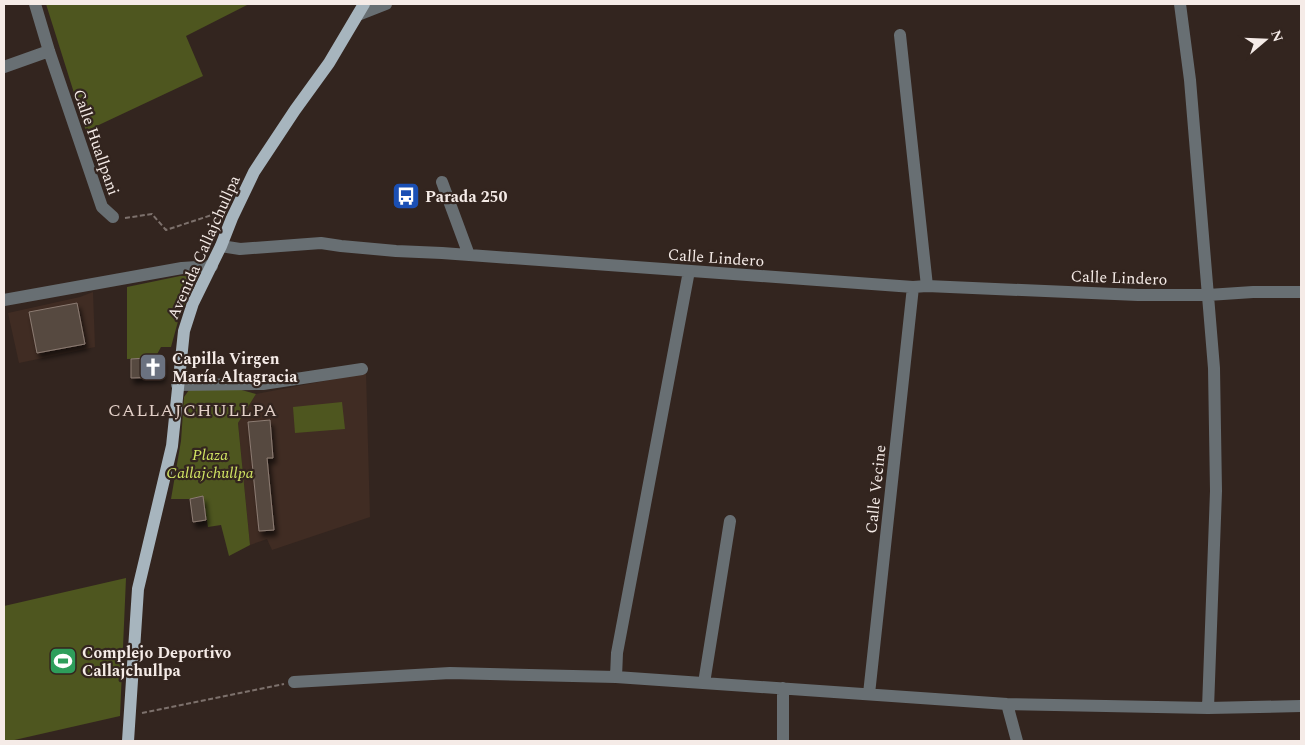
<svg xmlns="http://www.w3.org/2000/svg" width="1305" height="745" viewBox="0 0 1305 745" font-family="Spectral,serif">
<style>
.built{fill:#402c23}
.green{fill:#4e561f}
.building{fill:#56483f;stroke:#8c7c73;filter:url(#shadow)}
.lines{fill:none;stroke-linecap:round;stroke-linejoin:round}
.path{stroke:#7d716c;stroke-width:2;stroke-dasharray:5 2.5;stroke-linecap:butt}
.minor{stroke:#686f73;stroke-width:12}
.major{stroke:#a7b5be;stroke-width:12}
.labels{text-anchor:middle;stroke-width:4.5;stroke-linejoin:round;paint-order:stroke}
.street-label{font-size:16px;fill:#f5ebe7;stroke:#33251f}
.poi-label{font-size:16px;font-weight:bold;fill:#f5ebe7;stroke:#33251f;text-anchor:start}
.park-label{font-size:16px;font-style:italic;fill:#d0e362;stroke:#33251f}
.neighbourhood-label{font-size:18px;letter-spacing:1px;fill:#e2cfc7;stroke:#33251f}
</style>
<defs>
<filter id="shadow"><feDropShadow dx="3" dy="5.5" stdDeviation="2.5" flood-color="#0009"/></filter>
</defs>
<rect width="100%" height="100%" fill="#33251f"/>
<path class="built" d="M93,292L95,347L19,363L8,313L80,297Z
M366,373L370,517L272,550L267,539L250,545L238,423L256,394Z"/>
<path class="green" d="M46,4H249L186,36L203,76L86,131Z
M180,276H188L193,282L192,290L180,314L171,347H161L155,358L127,359V287Z
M238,389L256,394L238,423L250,545L229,556L221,525L208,527L203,497L190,499H171L181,441L184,397L189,390Z
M342,402L345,429L295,433L293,407Z
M126,578L120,716L10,741H4V606Z"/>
<path class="building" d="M77,303L85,344L37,353L29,312Z
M162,357V377L131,378V359Z
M270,420L273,458H267L274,530L259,531L248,422Z
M203,496L206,520L193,522L190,499Z"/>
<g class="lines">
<path class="path" d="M125,218L152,214L166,230L221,212
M142,713L284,684"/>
<path class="minor" d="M35,4L49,51L102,207L113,217
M1180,4L1190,80L1214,368L1216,491L1208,708
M358,15L386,4
M900,35L927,286
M4,67L49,51
M442,182L469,255
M221,246L240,249L321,243L341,246L396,251L442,253L913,287L927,286L1138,295H1208L1253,292H1301
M4,300L182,268L212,266
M177,385L263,384L362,369
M616,677L617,653L689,271
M294,682L450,673L616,677L1007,704L1208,708L1301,706
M704,683L730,521
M869,694L913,287
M1007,704L1017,741
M783,741V688"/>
<path class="major" d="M128,741L138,589L172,446L184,331L193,303L221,246L232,218L254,172L295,110L329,63L364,4"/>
</g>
<defs>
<g id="bus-square" transform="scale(1.4375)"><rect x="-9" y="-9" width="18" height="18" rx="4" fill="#1a4fb4" stroke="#33251f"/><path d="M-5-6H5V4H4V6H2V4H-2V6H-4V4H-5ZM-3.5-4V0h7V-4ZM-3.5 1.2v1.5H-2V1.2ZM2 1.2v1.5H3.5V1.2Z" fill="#fff"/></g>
<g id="church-square" transform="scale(1.4375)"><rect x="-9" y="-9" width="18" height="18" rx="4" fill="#6b7280" stroke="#33251f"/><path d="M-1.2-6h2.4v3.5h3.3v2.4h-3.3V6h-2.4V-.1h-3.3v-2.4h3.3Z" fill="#fff"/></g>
<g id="stadium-square" transform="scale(1.4375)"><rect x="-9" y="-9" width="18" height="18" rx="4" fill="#2e9e5b" stroke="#33251f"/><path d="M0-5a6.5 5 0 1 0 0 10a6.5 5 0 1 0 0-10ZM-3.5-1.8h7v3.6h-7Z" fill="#fff"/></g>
</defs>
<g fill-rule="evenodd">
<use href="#bus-square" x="406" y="196"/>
<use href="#church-square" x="153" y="367"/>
<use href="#stadium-square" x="63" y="661"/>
</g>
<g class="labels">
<g class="street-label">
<text transform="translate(97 142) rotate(71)" y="6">Calle Huallpani</text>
<text transform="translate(203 247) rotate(-66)" y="6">Avenida Callajchullpa</text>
<text transform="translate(716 257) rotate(4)" y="6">Calle Lindero</text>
<text transform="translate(1119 277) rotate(2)" y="6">Calle Lindero</text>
<text transform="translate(875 489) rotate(-84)" y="6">Calle Vecine</text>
</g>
<g class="poi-label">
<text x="425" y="202">Parada 250</text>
<text x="172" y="364">Capilla Virgen<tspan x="172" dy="18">María Altagracia</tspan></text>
<text x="82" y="658">Complejo Deportivo<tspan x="82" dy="18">Callajchullpa</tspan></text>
</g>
<g class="park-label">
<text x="210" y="460">Plaza<tspan x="210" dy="18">Callajchullpa</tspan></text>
</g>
<g class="neighbourhood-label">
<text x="193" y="416">CALLAJCHULLPA</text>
</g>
</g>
<rect width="1305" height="745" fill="none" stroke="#f5ebe7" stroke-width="10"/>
<g transform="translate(1265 40) rotate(71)" stroke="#33251f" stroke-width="4" paint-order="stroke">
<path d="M0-4L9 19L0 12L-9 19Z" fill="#f5ebe7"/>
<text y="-8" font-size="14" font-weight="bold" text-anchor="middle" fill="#f5ebe7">N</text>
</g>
</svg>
